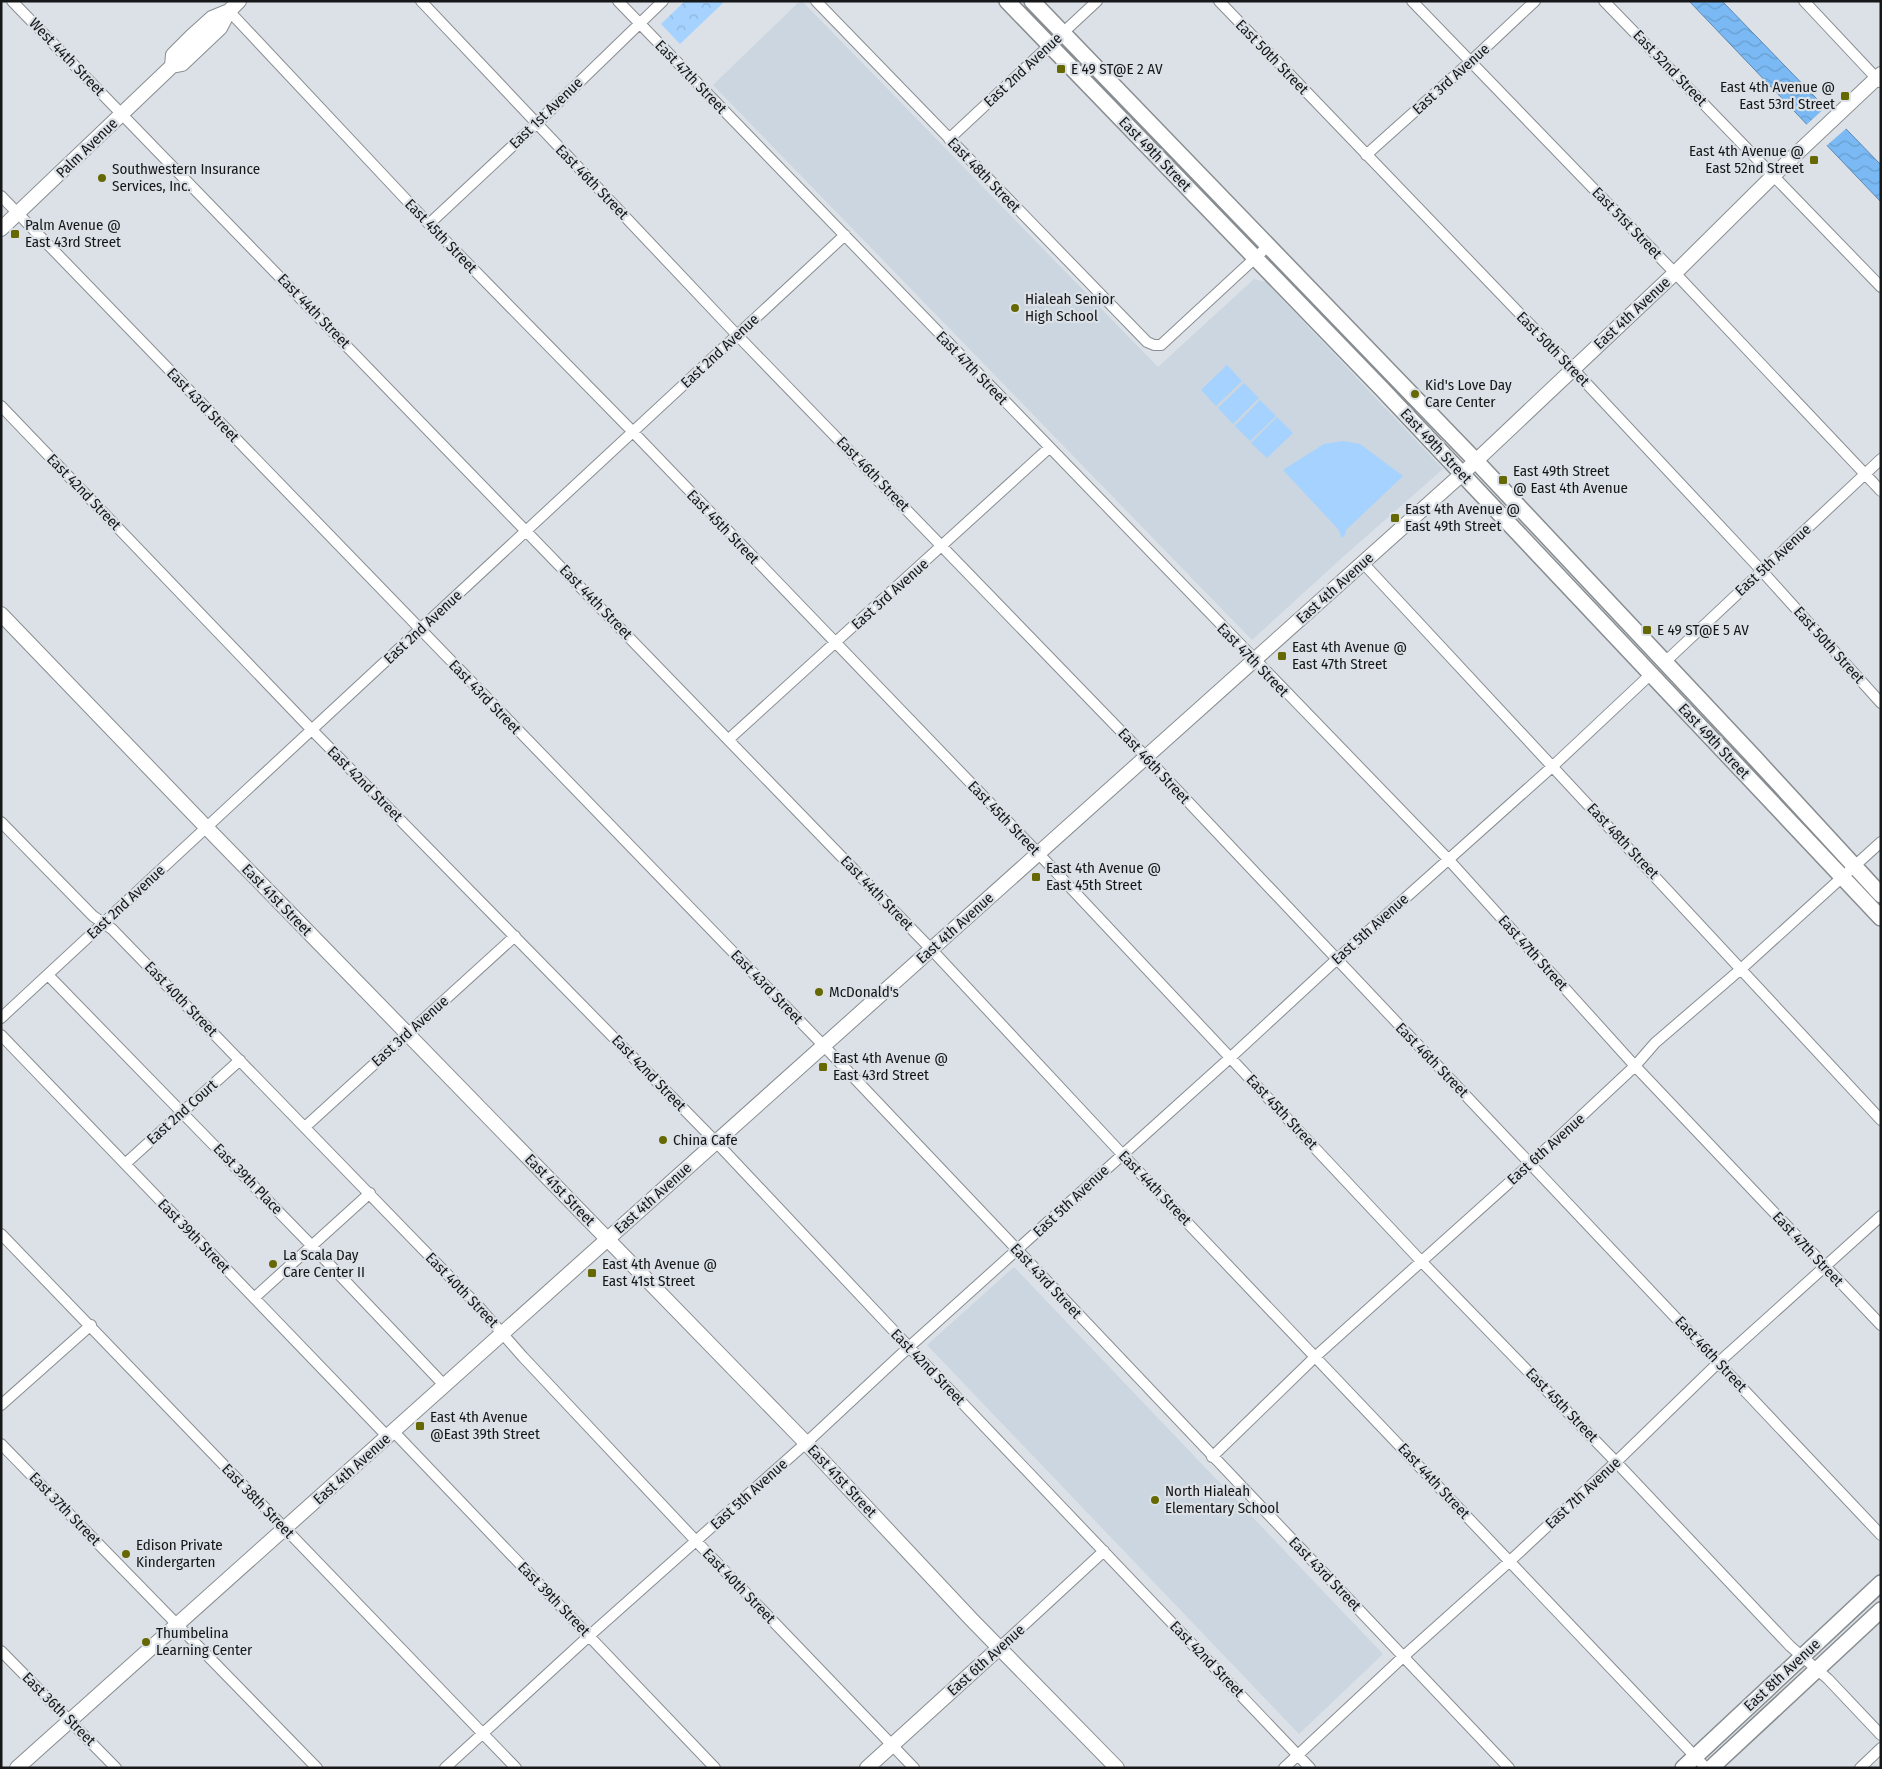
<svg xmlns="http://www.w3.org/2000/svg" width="1882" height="1769" viewBox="0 0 1882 1769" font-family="'Fira Sans Condensed',sans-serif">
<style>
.built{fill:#cbd6e0}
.grass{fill:#a5d2fe}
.park{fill:url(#park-crowns)}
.water{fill:url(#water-waves);stroke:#5c88b2}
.pier{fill:#dbe1e6}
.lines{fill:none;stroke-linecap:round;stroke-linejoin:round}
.street-casing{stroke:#888d91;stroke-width:12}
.secondary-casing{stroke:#888d91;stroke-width:16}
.primary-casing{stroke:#888d91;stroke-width:18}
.street{stroke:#fff;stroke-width:10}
.secondary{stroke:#fff;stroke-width:14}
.primary{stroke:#fff;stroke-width:15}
.poi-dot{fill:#666803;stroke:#dbe1e6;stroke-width:2}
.labels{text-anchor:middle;stroke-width:4.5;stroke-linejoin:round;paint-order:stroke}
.street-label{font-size:15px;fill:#151719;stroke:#dbe1e6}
.poi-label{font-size:15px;fill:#151719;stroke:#dbe1e6;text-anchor:start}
</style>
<defs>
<pattern id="park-crowns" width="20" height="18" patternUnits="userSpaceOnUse" patternTransform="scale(1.25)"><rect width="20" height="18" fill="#a5d2fe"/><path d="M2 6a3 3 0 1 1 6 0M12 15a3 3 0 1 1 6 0" fill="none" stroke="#8db4d9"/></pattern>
<pattern id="water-waves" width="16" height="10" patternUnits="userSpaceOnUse" patternTransform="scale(1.25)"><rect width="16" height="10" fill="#7ab9f3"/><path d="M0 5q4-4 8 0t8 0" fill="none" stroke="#699ed0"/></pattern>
</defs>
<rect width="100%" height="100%" fill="#dbe1e6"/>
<path class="built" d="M800,1H802L1158,367L1254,279L1266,282L1443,469L1344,556L1252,640L713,85Z
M1014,1267L1383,1654L1299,1734L927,1345Z"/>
<path class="grass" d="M1227,365L1242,381L1216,406L1201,390Z
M1244,383L1259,398L1233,424L1218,408Z
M1260,400L1276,416L1250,441L1235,426Z
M1277,417L1293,433L1267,458L1251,443Z
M1343,441L1360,444L1403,476L1346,530L1345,535L1342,538L1338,529L1283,470L1324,444Z"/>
<path class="park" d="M685,1L724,2L680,44L661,24Z"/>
<path class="water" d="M1689,1H1722L1881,165V202Z"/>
<path class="pier" d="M1827,106L1848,127L1825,147L1805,126Z"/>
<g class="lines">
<g class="street-casing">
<path id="street" d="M12,1L931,949L1122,1154L1706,1768
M421,1L737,335L1145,756L1881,1535
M618,1L1448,859L1635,1066L1881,1325
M816,1L1147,342L1154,345H1161L1268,246
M1219,1L1573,369L1762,571L1881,703
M1412,1L1675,273L1881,491
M1604,1L1881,287
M1804,1L1880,82
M229,11L429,224L634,433L1038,853L1421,1261L1616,1462L1790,1646L1828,1679L1881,1735
M949,139L1097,1
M1366,155L1470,62L1535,1
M1,196L823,1045L1509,1768
M429,224L536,124L663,1
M1,406L311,729L716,1142L909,1347L1310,1768
M1363,563L1881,1120
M1665,662L1881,459
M729,739L1049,448
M1,822L93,916L112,929L479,1307L523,1357L696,1541L914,1768
M48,975L312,1246L444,1385
M1,1018L845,235
M1,1035L387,1436
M305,1127L515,936
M125,1164L240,1060
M1,1234L516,1768
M254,1298L370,1193
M1,1405L91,1325
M393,1431L715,1768
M1,1444L317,1768
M1212,1457L1316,1356L1530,1164L1635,1066L1655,1043L1741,969L1881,842
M999,1648L1104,1551
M1,1651L116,1768
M445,1768L589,1636L806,1443L909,1347L1231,1057L1336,960L1553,766L1651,674
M1284,1768L1404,1656L1510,1561L1616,1462L1719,1362L1881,1216
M1860,1768L1881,1748"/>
</g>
<g class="secondary-casing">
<path id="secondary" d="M172,66L173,55L192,36L212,18L229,11
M1,229L172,66L182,64L220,28L229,11L239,1
M1,614L206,827L806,1443L972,1620L1117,1768
M17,1768L1462,474L1675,273L1774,175L1881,74
M867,1768L999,1648"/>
</g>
<g class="primary-casing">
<path id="primary" d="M1007,1L1382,389L1881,918
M1032,1L1476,461L1754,757L1881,895
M1683,1768L1881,1583
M1711,1768L1881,1610"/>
</g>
<use href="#street" class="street"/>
<use href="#secondary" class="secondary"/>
<use href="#primary" class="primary"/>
</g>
<g class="poi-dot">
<rect x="1056" y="64" width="10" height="10" rx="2.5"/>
<rect x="1840" y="91" width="10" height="10" rx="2.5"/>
<rect x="1809" y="155" width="10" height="10" rx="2.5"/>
<circle cx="102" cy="178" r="5"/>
<rect x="10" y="229" width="10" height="10" rx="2.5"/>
<circle cx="1015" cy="308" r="5"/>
<circle cx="1415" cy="394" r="5"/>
<rect x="1498" y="475" width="10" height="10" rx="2.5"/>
<rect x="1390" y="513" width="10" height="10" rx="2.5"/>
<rect x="1642" y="625" width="10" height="10" rx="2.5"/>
<rect x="1277" y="651" width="10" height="10" rx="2.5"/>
<rect x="1031" y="872" width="10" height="10" rx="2.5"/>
<circle cx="819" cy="992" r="5"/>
<rect x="818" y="1062" width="10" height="10" rx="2.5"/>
<circle cx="663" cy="1140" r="5"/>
<circle cx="273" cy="1264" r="5"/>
<rect x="587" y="1268" width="10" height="10" rx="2.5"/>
<rect x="415" y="1421" width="10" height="10" rx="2.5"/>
<circle cx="1155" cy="1500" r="5"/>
<circle cx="126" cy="1554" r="5"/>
<circle cx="146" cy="1642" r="5"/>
</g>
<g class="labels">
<g class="street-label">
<text transform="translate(67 57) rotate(46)" y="5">West 44th Street</text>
<text transform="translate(1272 57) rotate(46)" y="5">East 50th Street</text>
<text transform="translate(1670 68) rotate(46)" y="5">East 52nd Street</text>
<text transform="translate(1023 70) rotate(-43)" y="5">East 2nd Avenue</text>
<text transform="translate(691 77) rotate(46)" y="5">East 47th Street</text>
<text transform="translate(1451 79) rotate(-42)" y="5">East 3rd Avenue</text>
<text transform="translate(546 113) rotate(-44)" y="5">East 1st Avenue</text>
<text transform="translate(87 148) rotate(-44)" y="5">Palm Avenue</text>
<text transform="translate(1155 154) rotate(46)" y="5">East 49th Street</text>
<text transform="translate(984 175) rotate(46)" y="5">East 48th Street</text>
<text transform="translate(592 182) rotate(46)" y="5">East 46th Street</text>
<text transform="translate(1627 223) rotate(46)" y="5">East 51st Street</text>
<text transform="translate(441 236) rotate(46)" y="5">East 45th Street</text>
<text transform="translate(314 311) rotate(46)" y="5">East 44th Street</text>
<text transform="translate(1632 313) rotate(-43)" y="5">East 4th Avenue</text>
<text transform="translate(1553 349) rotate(46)" y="5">East 50th Street</text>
<text transform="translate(720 351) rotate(-43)" y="5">East 2nd Avenue</text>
<text transform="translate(972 368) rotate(46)" y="5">East 47th Street</text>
<text transform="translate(203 405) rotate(46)" y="5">East 43rd Street</text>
<text transform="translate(1436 446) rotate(47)" y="5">East 49th Street</text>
<text transform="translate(873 474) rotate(46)" y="5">East 46th Street</text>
<text transform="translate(84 492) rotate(46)" y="5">East 42nd Street</text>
<text transform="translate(723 527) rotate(46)" y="5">East 45th Street</text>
<text transform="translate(1773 560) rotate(-43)" y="5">East 5th Avenue</text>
<text transform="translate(1335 588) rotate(-42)" y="5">East 4th Avenue</text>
<text transform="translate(890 594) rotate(-42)" y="5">East 3rd Avenue</text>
<text transform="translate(596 602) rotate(46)" y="5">East 44th Street</text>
<text transform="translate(423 627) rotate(-43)" y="5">East 2nd Avenue</text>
<text transform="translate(1829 645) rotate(48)" y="5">East 50th Street</text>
<text transform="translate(1253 660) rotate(46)" y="5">East 47th Street</text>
<text transform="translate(485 697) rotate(46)" y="5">East 43rd Street</text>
<text transform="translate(1714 741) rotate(47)" y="5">East 49th Street</text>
<text transform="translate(1154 766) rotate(47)" y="5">East 46th Street</text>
<text transform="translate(365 784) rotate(45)" y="5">East 42nd Street</text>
<text transform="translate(1004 818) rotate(46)" y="5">East 45th Street</text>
<text transform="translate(1623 841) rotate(47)" y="5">East 48th Street</text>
<text transform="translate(877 893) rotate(46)" y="5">East 44th Street</text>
<text transform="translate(277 900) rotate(46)" y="5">East 41st Street</text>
<text transform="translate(126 902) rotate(-43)" y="5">East 2nd Avenue</text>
<text transform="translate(955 928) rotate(-42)" y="5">East 4th Avenue</text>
<text transform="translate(1370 929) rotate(-42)" y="5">East 5th Avenue</text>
<text transform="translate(1533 953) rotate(48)" y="5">East 47th Street</text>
<text transform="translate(767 987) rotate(46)" y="5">East 43rd Street</text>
<text transform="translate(181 999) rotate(46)" y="5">East 40th Street</text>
<text transform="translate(410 1031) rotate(-42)" y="5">East 3rd Avenue</text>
<text transform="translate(1432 1060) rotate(46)" y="5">East 46th Street</text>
<text transform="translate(649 1073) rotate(46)" y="5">East 42nd Street</text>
<text transform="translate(182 1112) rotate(-42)" y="5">East 2nd Court</text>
<text transform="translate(1282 1112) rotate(47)" y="5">East 45th Street</text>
<text transform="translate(1546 1149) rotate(-42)" y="5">East 6th Avenue</text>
<text transform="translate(248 1179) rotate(46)" y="5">East 39th Place</text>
<text transform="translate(1155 1188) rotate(46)" y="5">East 44th Street</text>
<text transform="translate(560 1190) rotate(46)" y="5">East 41st Street</text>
<text transform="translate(653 1198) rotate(-42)" y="5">East 4th Avenue</text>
<text transform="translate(1071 1201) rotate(-43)" y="5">East 5th Avenue</text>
<text transform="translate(194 1236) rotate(46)" y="5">East 39th Street</text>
<text transform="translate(1808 1249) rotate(47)" y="5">East 47th Street</text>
<text transform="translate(1046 1281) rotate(47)" y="5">East 43rd Street</text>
<text transform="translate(462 1290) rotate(46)" y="5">East 40th Street</text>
<text transform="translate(1711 1354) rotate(47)" y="5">East 46th Street</text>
<text transform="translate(928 1367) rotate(46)" y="5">East 42nd Street</text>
<text transform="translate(1562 1405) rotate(46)" y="5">East 45th Street</text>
<text transform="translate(352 1469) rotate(-42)" y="5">East 4th Avenue</text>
<text transform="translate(842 1481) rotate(47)" y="5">East 41st Street</text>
<text transform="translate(1434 1481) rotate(47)" y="5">East 44th Street</text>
<text transform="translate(1583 1493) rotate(-43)" y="5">East 7th Avenue</text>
<text transform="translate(749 1494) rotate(-42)" y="5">East 5th Avenue</text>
<text transform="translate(258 1501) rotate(46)" y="5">East 38th Street</text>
<text transform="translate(65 1509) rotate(46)" y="5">East 37th Street</text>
<text transform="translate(1325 1574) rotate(46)" y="5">East 43rd Street</text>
<text transform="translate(739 1586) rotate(46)" y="5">East 40th Street</text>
<text transform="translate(554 1599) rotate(46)" y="5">East 39th Street</text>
<text transform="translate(1207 1659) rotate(46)" y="5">East 42nd Street</text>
<text transform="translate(986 1660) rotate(-42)" y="5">East 6th Avenue</text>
<text transform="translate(1782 1675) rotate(-43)" y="5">East 8th Avenue</text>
<text transform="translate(59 1709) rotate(45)" y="5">East 36th Street</text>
</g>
<g class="poi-label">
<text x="1071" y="74">E 49 ST@E 2 AV</text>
<text x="1835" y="92" text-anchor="end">East 4th Avenue @<tspan x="1835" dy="17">East 53rd Street</tspan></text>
<text x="1804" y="156" text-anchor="end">East 4th Avenue @<tspan x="1804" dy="17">East 52nd Street</tspan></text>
<text x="112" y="174">Southwestern Insurance<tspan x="112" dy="17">Services, Inc.</tspan></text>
<text x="25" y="230">Palm Avenue @<tspan x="25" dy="17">East 43rd Street</tspan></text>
<text x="1025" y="304">Hialeah Senior<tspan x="1025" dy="17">High School</tspan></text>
<text x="1425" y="390">Kid's Love Day<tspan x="1425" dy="17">Care Center</tspan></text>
<text x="1513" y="476">East 49th Street<tspan x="1513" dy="17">@ East 4th Avenue</tspan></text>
<text x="1405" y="514">East 4th Avenue @<tspan x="1405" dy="17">East 49th Street</tspan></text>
<text x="1657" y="635">E 49 ST@E 5 AV</text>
<text x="1292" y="652">East 4th Avenue @<tspan x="1292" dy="17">East 47th Street</tspan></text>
<text x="1046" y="873">East 4th Avenue @<tspan x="1046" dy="17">East 45th Street</tspan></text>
<text x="829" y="997">McDonald's</text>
<text x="833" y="1063">East 4th Avenue @<tspan x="833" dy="17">East 43rd Street</tspan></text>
<text x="673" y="1145">China Cafe</text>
<text x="283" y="1260">La Scala Day<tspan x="283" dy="17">Care Center II</tspan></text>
<text x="602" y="1269">East 4th Avenue @<tspan x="602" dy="17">East 41st Street</tspan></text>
<text x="430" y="1422">East 4th Avenue<tspan x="430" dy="17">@East 39th Street</tspan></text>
<text x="1165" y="1496">North Hialeah<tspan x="1165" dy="17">Elementary School</tspan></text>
<text x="136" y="1550">Edison Private<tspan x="136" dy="17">Kindergarten</tspan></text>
<text x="156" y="1638">Thumbelina<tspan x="156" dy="17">Learning Center</tspan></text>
</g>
</g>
<rect width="1882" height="1769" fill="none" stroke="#151719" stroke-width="5"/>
</svg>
